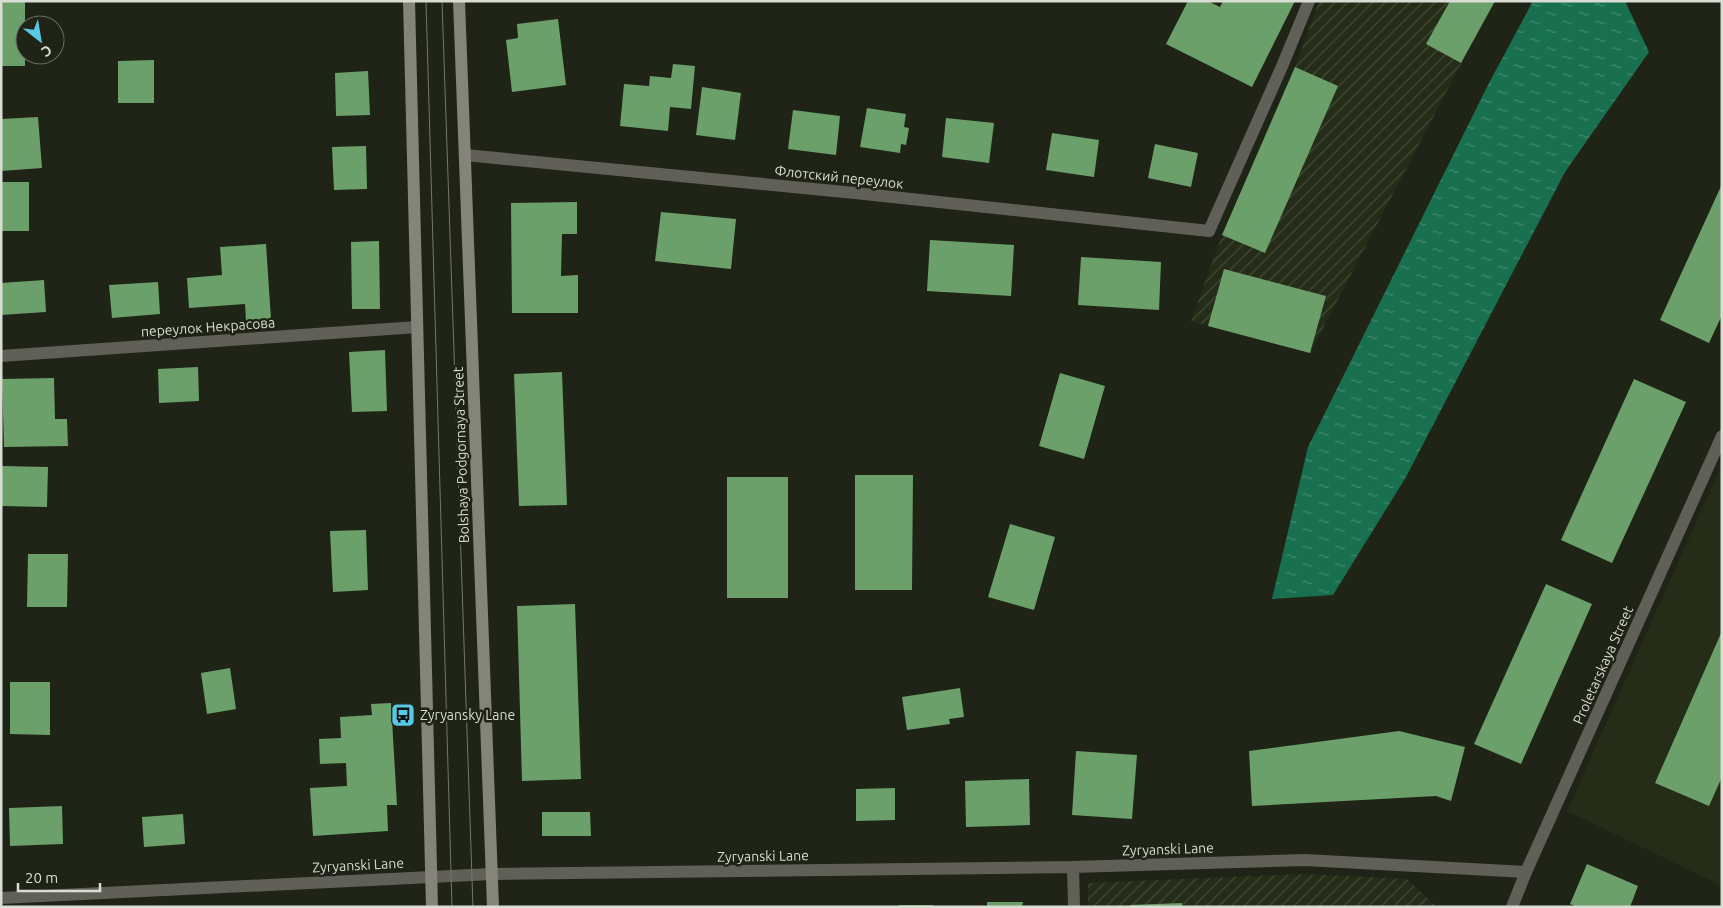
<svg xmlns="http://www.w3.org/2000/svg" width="1723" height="908" viewBox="0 0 1723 908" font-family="Ubuntu,sans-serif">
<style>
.built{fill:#252c18}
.industrial{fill:url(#industrial-furrows)}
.water{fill:url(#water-ripples)}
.building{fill:#6ba06a}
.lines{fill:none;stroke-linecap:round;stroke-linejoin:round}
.service{stroke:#606059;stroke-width:12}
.minor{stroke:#606059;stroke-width:12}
.tertiary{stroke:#606059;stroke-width:12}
.secondary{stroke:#848478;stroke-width:12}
.tram{stroke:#73786c;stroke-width:1}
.labels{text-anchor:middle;stroke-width:5;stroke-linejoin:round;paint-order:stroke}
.street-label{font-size:14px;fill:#d9ddd4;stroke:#1f2416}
.poi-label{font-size:14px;fill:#d9ddd4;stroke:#1f2416;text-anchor:start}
</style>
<defs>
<pattern id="industrial-furrows" width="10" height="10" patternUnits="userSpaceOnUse" patternTransform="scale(1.25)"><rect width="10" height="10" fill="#252c18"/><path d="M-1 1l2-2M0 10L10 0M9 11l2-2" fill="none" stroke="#444a39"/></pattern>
<pattern id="water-ripples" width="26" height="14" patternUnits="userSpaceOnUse" patternTransform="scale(1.25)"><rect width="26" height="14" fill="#18704e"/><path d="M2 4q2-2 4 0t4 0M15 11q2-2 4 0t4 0" fill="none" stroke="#448b6f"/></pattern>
</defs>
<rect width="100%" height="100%" fill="#1f2416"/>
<path class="built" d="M1722,464V886L1567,811Z"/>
<path class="industrial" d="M1319,1H1495L1461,64L1310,353L1191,321L1222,235L1295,67Z
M1302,874L1407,879L1437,907H1088V883Z"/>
<path class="water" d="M1533,1H1625L1649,52L1565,172L1406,477L1333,595L1272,599L1308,447L1489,83Z"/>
<path class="building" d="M1,1H25V66H1Z
M1188,1H1208L1220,7L1223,1H1295L1252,87L1166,44Z
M1450,1H1495L1461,63L1426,44Z
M558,19L566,85L512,92L506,40L518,38L517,24Z
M154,60V103H118V61Z
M673,64L695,66L691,109L670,107L668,131L620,126L624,84L649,86L650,76L671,78Z
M1295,67L1338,86L1265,253L1222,235Z
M368,71L370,115L336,116L335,73Z
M702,87L741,93L735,140L696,135Z
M867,108L906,114L904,127L909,128L906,145L901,144L900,153L860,147Z
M793,110L840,116L836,155L788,149Z
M38,117L42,168L1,171V119Z
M946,118L994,123L989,163L942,157Z
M1052,133L1099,140L1094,177L1046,170Z
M1155,144L1198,153L1191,187L1148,178Z
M366,146L367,189L334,190L332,147Z
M1,182H29V231H1Z
M1722,184V315L1709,343L1660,320Z
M577,202V234H562L561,276L578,275V313H512L511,203Z
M661,212L736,219L731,269L655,261Z
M930,240L1014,245L1011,296L927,291Z
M379,241L380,309H352L351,242Z
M266,244L271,319L246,321L245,304L189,308L187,278L222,275L220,247Z
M1081,257L1161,262L1159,310L1078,305Z
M1224,269L1326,296L1310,353L1208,326Z
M44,280L46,312L1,315V283Z
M158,282L160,314L112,318L109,285Z
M385,350L387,411L352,412L349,352Z
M198,367L199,401L159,403L158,369Z
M562,372L567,505L519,506L514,374Z
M1060,373L1105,386L1084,459L1039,446Z
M54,378L55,419H67L68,446L4,447L2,379Z
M1634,379L1686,402L1612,563L1561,540Z
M1,466L48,467L47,507L1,506Z
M855,475H913L912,590H855Z
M727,477H788V598H727Z
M1010,524L1055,537L1034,610L988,597Z
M366,530L368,590L333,592L330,531Z
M28,554H68L67,607H27Z
M1546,584L1592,604L1521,764L1474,744Z
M575,604L581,779L522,781L517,606Z
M1722,631V777L1709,806L1655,783Z
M230,668L236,709L207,714L201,673Z
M10,682H50V735L10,734Z
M960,688L964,717L949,719L950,724L907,730L902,697Z
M391,703L397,805H387L388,831L313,836L310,788L347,786L346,763L320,764L319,739L341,738L340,717L372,715L371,704Z
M1399,731L1465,747L1451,801L1436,796L1252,806L1249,751Z
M1076,751L1137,755L1132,819L1072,815Z
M1029,779L1030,825L966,827L965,781Z
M895,788V820L856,821V789Z
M62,806L63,844L10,846L9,808Z
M542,812H590L591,836H542Z
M183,814L185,844L144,847L142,817Z
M1587,864L1638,886L1630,907H1578L1570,904Z
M987,902H1023L1022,907H987Z
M1182,903V907H1130V905Z
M899,905H933V907H899Z"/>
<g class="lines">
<path class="service" d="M1209,231L1283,64L1309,1"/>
<path class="minor" d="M465,155L855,193L1209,231
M1,356L417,327
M1073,867L1074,907
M1,898L492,874L1073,867L1305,860L1526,872"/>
<path class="tertiary" d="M1512,907L1526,872L1722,436"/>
<path class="secondary" d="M409,1L432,907
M459,1L493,907"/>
<path class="tram" d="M426,1L452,907
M442,1L473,907"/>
</g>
<defs>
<g id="bus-square" transform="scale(1.25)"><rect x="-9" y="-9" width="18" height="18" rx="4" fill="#59c8e5" stroke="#1f2416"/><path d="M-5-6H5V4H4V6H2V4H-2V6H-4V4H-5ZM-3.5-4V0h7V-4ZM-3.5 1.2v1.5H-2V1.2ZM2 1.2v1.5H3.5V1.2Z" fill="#111"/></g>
</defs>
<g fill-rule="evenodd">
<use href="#bus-square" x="403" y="715"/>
</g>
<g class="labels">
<g class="street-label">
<text transform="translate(839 177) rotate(6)" y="5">Флотский переулок</text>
<text transform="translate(208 327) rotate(-4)" y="5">переулок Некрасова</text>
<text transform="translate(461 455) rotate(-92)" y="5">Bolshaya Podgornaya Street</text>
<text transform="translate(1603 665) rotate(-66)" y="5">Proletarskaya Street</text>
<text transform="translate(1168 849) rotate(-2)" y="5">Zyryanski Lane</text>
<text transform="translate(763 856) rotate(-1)" y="5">Zyryanski Lane</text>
<text transform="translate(358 865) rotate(-3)" y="5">Zyryanski Lane</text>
</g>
<g class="poi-label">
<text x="420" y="720">Zyryansky Lane</text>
</g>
</g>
<rect width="1723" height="908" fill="none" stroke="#d9ddd4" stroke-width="5"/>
<g transform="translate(40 40) rotate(149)"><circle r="24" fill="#1f2416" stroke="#696e62"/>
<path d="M0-4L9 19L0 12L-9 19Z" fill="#59c8e5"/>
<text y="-8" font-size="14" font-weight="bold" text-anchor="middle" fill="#d9ddd4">С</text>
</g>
<path d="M18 883v8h82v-8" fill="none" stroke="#d9ddd4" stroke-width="2.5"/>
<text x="25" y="883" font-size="15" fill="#d9ddd4" stroke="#1f2416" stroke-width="4" paint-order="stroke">20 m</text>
</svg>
